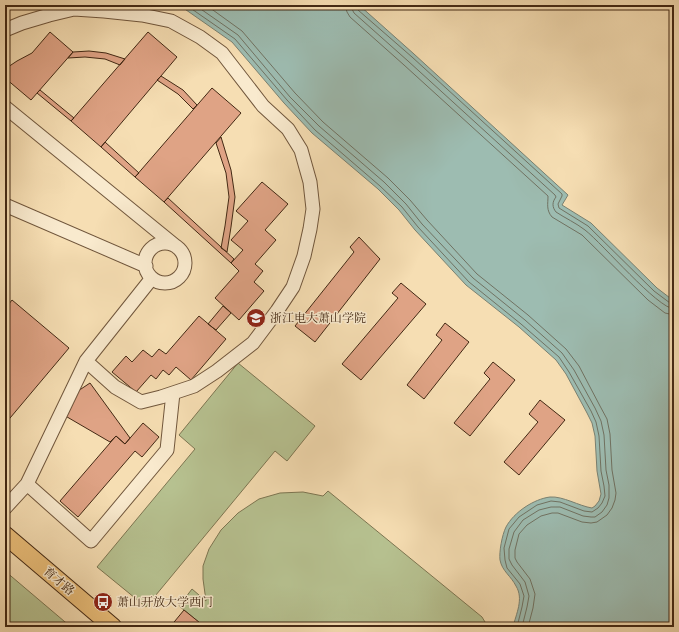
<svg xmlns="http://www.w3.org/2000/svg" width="679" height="632" viewBox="0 0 679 632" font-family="'IM FELL English','Noto Serif SC',serif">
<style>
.green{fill:#b7c291;stroke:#7d7652}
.water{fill:#9dbcb1;stroke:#798172}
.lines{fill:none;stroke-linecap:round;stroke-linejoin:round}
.shore{stroke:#707262;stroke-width:1}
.building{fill:#dfa385;stroke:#432914}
.minor-casing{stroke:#70563c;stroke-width:15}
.major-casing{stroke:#432914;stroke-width:19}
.minor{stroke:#f9eace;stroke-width:13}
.major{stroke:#ebbf7a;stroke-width:17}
.labels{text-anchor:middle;stroke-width:3;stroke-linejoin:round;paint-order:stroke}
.poi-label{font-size:12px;fill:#432914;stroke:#f9eace;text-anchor:start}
.street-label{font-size:12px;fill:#432914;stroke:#f9eace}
</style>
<rect width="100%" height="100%" fill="#f6deb3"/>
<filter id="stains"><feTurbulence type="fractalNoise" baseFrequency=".005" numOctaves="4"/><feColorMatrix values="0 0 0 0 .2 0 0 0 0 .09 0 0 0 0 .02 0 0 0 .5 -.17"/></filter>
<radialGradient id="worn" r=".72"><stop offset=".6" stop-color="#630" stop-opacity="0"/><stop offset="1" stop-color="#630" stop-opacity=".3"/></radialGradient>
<path class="green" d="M238,363L315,426L287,461L275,451L146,607L97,567L195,449L179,435Z
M328,491L482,617L488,627H205L179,606L192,589L206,601L203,579V566L209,549L221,530L238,513L259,499L280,493L303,492L323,496Z
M5,571L71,627H6L5,626Z"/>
<path class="water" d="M179,5H359L414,54L568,195L562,205L591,223L657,288L674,301V627H513C516,614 524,599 516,586C511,576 502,571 500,560C499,552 502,535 506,527C514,512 534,499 550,497C563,496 579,506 592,508L595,506L599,501L601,494L597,471L595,436L592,423L587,413L566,374L556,360L519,327L466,285L415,230L399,210L378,189L312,133L284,103L232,42Z"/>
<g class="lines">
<path class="shore" d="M186,5L235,39L287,100L315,130L380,186L402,207L418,227L469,282L521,324L559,357L569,372L591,411L596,422L599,436L601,471L604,486L605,496L602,503L598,508L592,512L584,511L560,502L551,501L537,505L519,517L509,529L504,548L505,560L507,568L520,584L524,596L522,607L517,627
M195,5L238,35L290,97L319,126L384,182L406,204L422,224L473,278L525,320L562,353L574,370L595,408L601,421L604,435L606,470L609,485V498L607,505L602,512L595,517H591L583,516L560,507H551L539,510L523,520L514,532L509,549V559L512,565L525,582L529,596L527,607L522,627
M206,5L242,31L295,93L323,122L388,178L410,200L427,220L477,274L528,315L566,349L579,366L600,406L607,419L610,434L612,470L616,493L615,500L612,508L607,515L597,522L591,523L582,522L558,513H552L541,516L527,525L519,534L515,550V558L517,562L530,579L535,594L533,608L528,627
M345,5L347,12L350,17L404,65L548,196C548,204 546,210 552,217L582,235L648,300L665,313L674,315
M351,5L352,9L354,13L408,61L555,195L556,197C552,202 552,207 556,212C565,218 576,223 585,230C603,244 657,308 674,309
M356,5L358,10L412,57L562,194V196L558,204L559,208L588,226L654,291L670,303L674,304"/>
</g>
<path class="building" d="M50,32L73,52L31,100L5,78V69L17,61L32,53Z
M148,32L177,57L101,147L71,121Z
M89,51L106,53L125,59L120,65L105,59L85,57L68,58L73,52Z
M161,76L183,90L197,105L193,109L178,94L157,80Z
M212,88L241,113L164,202L135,177Z
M40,90L74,118L71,121L37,93Z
M221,137L231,170L235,197L231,227L227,252L221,248L225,226L229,197L226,173L216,143Z
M105,142L139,173L135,177L101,147Z
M262,182L288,204L265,230L276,240L255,264L263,271L254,282L264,291L239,320L215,298L239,271L231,263L243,250L231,240L248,221L236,211Z
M168,198L234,259L231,263L164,202Z
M359,237L380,259L315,342L295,326L354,252L350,247Z
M401,283L426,304L361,380L342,364L398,298L392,293Z
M12,300L69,348L5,424V309Z
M223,306L231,313L216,330L208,324Z
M199,316L226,339L191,380L176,367L169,375L163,370L156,379L151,375L136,392L112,372L126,356L132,362L143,350L152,357L159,349L166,354Z
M445,323L469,342L424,399L407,385L442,340L436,335Z
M493,362L515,380L470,436L454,423L490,379L484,373Z
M90,383L130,438L125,444L116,436L110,442L62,414L78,391Z
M540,400L565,420L519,475L504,462L538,422L529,414Z
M143,423L159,437L142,457L135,451L78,517L60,501L116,436L125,444Z
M184,610L205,627H170Z"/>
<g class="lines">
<g class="minor-casing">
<path id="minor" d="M5,30L22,23L49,15L74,9L104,11L142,15L171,21L200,37L222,53L263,106L288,129L301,150L310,182L313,209L310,229L304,256L293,287L277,311L253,343L217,371L194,386L161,397L141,402L115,387L86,361
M5,107L178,248
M5,205L146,266
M145 263a20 20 0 1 1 40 0a20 20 0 1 1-40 0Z
M27,484L91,541L167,450L173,393
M5,508L27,484L86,361L152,278"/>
</g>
<g class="major-casing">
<path id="major" d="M5,535L113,627"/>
</g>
<use href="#minor" class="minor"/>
<use href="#major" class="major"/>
</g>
<defs>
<g id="university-disc" transform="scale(1)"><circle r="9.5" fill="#8f2418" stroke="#f9eace"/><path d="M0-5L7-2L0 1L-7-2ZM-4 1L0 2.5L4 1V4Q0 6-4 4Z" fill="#fff"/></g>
<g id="bus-disc" transform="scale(1)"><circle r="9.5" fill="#8f2418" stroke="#f9eace"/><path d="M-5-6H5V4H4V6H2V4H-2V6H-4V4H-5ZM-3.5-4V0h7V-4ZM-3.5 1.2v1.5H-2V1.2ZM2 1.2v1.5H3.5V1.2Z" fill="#fff"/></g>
</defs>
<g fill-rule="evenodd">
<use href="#university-disc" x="256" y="318"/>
<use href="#bus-disc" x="103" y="602"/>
</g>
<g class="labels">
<g class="poi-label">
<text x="270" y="322">浙江电大萧山学院</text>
<text x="117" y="606">萧山开放大学西门</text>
</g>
<g class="street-label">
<text transform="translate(59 581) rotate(40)" y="4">育才路</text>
</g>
</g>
<rect width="679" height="632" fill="none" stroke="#f6deb3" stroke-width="20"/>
<rect x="6" y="6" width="667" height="620" fill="none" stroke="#432914" stroke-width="2"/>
<rect x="10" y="10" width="659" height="612" fill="none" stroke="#432914"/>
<rect width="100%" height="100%" filter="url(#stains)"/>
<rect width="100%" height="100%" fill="url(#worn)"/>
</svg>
